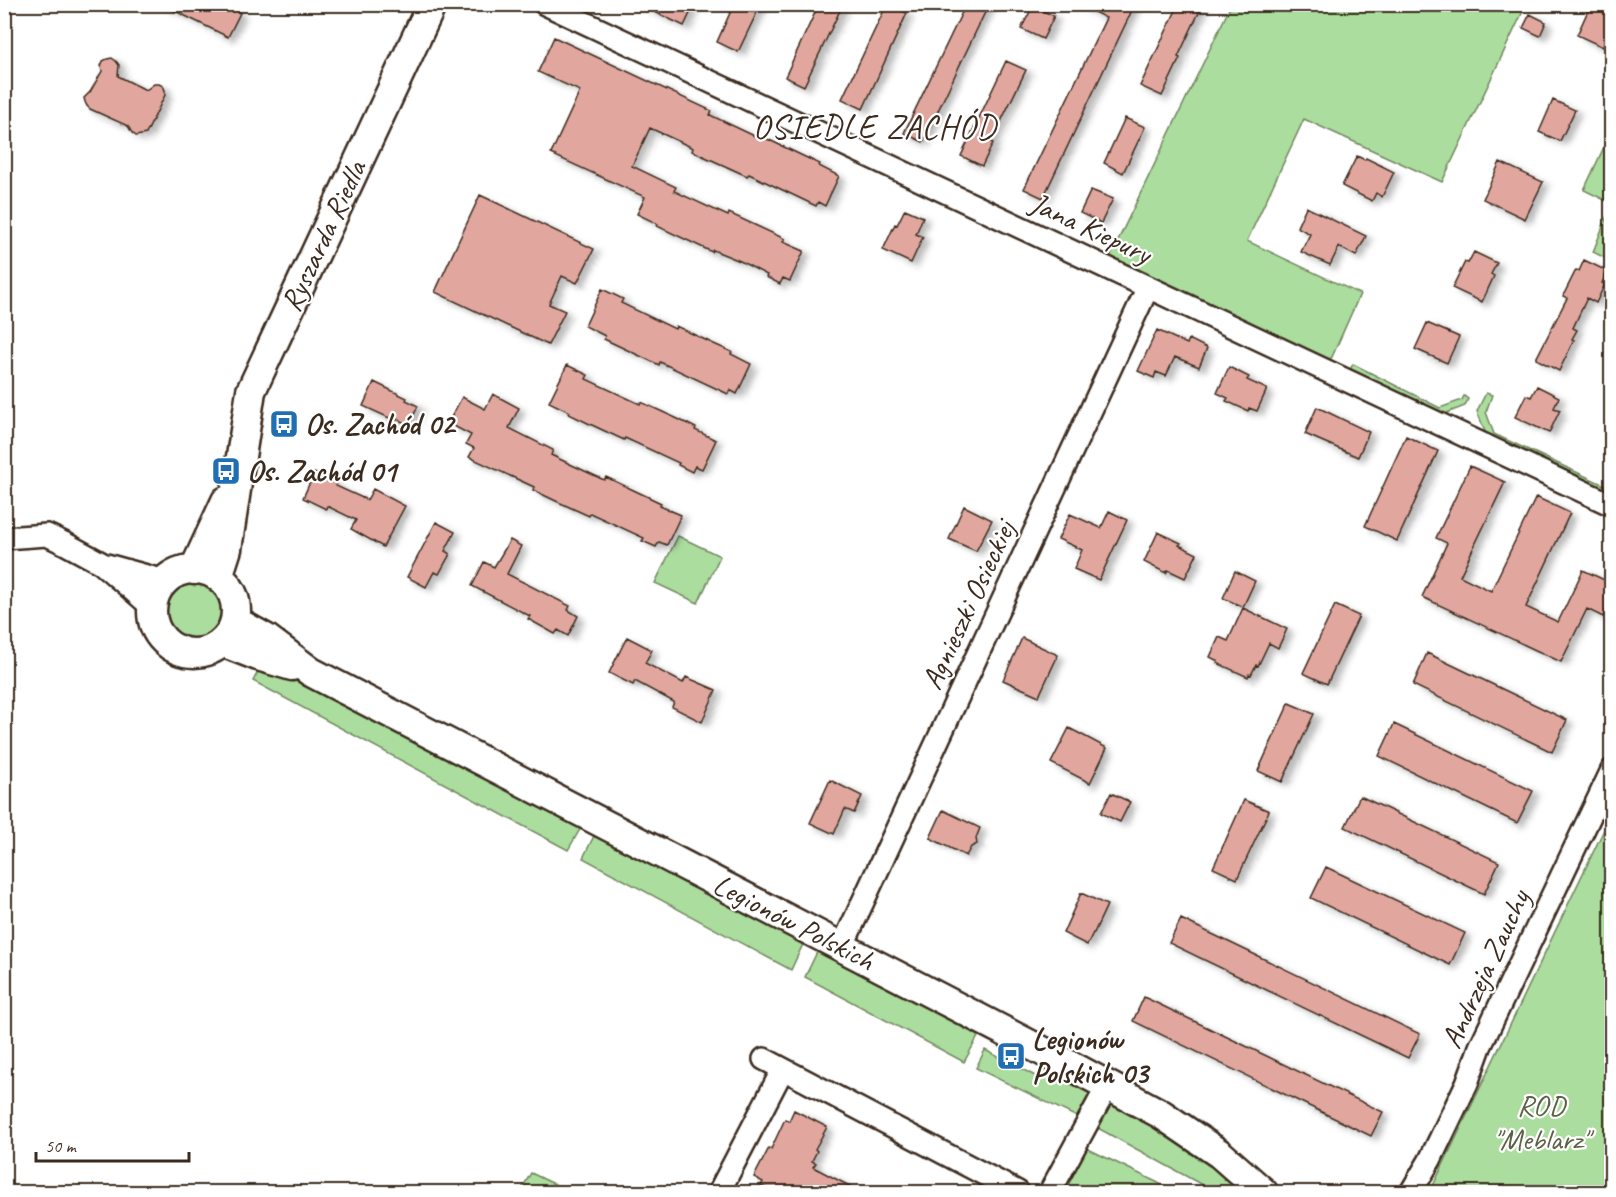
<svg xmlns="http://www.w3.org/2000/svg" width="1616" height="1197" viewBox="0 0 1616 1197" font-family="Caveat,sans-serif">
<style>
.green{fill:#aadd9e;stroke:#72845e;stroke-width:1.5}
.building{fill:#e1a79e;stroke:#3b2a1e;stroke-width:1.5;filter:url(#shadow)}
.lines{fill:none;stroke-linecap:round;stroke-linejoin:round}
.street-casing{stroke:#3b2a1e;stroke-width:26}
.secondary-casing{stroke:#3b2a1e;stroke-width:33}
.street{stroke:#fff;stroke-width:21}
.secondary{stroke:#fff;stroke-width:28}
.labels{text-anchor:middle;stroke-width:4.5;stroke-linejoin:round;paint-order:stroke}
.street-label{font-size:30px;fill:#3b2a1e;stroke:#fff}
.poi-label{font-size:30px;font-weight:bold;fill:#3b2a1e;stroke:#fff;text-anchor:start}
.park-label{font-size:30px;fill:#5c6044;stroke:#fff}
.quarter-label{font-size:33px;letter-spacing:1.5px;fill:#3b2a1e;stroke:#fff}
</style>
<defs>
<filter id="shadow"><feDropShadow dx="6" dy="4" stdDeviation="3" flood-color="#0004"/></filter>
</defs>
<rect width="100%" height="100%" fill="#fff"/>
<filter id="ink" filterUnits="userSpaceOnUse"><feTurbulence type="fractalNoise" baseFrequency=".0167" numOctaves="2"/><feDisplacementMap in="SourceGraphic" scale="12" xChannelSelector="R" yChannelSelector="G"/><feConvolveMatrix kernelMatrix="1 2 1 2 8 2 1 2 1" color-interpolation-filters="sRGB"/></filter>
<g filter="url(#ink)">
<path class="green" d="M1231,5H1526L1442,182L1304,119L1247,241L1360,294L1332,357L1326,362L1109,259Z
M1611,132V203L1584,190Z
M1611,206V261L1593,252Z
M1353,364L1440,408L1462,400L1464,396L1468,399L1465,406L1439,416L1349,372Z
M1486,393L1492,395L1486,412L1494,434L1611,488V493L1487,437L1477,411Z
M678,536L720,556L698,603L655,583Z
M164 611a30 30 0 1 1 60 0a30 30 0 1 1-60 0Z
M261,666L334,698L583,824L568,850L253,681Z
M1611,815V1192H1430Z
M596,832L804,942L791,970L583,858Z
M818,950L980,1033L964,1062L805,977Z
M985,1050L1039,1078L1045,1068L1089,1090L1091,1096L1081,1119L976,1068Z
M1109,1104L1153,1125L1212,1163L1244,1192H1215L1094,1126Z
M1084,1147L1177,1192H1060Z
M531,1173L571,1192H520Z"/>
<path class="building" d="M161,4H224L240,13L228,37Z
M638,4H683L692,9L684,26Z
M734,4H761L738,52L717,42Z
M819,4H843L804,86L785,77Z
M887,4L907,13L863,109L842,99Z
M966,4H989L923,142L904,133Z
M1078,4H1135L1043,198L1024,189L1106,18Z
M1179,4H1203L1178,57L1180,58L1162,96L1140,86Z
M1591,4H1611V29L1603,47L1577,35Z
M1033,6L1054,16L1043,39L1021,29Z
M1530,14L1546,22L1540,36L1523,28Z
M554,37L712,111L710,115L763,140L765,138L803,156L820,164L819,166L839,176L825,206L818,202L816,206L749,174L747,176L692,151L693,148L650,128L632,166L676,187L674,191L728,216L729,213L785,239L783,242L804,251L790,281L783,278L780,284L766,277L767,275L740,261L713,250L712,252L657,226L658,224L637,214L645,197L551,154L580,91L538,72Z
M112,58L116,61L119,65L118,76L146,90L154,84H159L163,86L165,90V95L146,134L136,136L132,133L128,126L90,109L87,106L85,102L84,98L90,92L102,71L101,66L103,61L107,59Z
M1006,61L1026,70L991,142L993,143L982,166L961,156Z
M1553,100L1575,110L1560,141L1539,132Z
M1125,118L1145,127L1123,173L1104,163Z
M1357,156L1365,160L1366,158L1394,172L1382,197L1376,193L1372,201L1342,186Z
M1500,162L1543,182L1525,219L1483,199Z
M1091,190L1113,199L1101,223L1080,213Z
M480,195L594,249L577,283L562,276L549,304L565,311L548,345L435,292Z
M1306,207L1366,236L1356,256L1339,247L1330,265L1301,252L1310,234L1297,227Z
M905,209L923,217L916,234L923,237L911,263L883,250L895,224L897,225Z
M1474,252L1497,263L1491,274L1494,276L1482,302L1452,288L1465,262L1468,263Z
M1584,260L1607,271L1602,283L1605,284L1596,303L1587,298L1573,328L1577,330L1572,339L1574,340L1559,371L1536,359L1567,298L1563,296L1576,270L1579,271Z
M602,289L623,299L621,303L675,329L676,326L714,344L732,352L731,354L751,364L737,394L730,390L728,394L660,362L659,365L604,339L605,336L585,326Z
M1427,323L1459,337L1447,363L1415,349Z
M1157,330L1187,344L1189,339L1207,348L1199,367L1175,357L1166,376L1156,372L1154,378L1138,371Z
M567,365L588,375L586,379L640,404L641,402L678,419L696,428L695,430L716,440L702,469L695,466L692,472L678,465L679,463L625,438L624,440L594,426L569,414L570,412L549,402Z
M1229,367L1249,377L1247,380L1267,389L1257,411L1249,408L1248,411L1226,401L1228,398L1217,393Z
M374,382L407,398L406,400L418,406L409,425L397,419L396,421L363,406Z
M1537,386L1559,397L1554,408L1560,410L1549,433L1515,417L1526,395L1531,397Z
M493,394L519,408L509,428L553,450L551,455L604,480L606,477L661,503L660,506L681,515L667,545L659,542L656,547L642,541L644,538L590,513L589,516L556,501L533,490L534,487L469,457L474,448L466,444L471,435L448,423L462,397L485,409Z
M1317,407L1369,432L1358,457L1305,434Z
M1406,436L1438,451L1397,541L1365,526Z
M1470,466L1505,482L1460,576L1491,591L1536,497L1570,513L1526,607L1558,622L1583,570L1611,583V599L1603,617L1587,609L1561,662L1422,597L1447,543L1436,538Z
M314,473L337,484L336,486L367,500L373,489L405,506L383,547L351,529L356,520L327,506L326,509L303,498Z
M964,506L992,520L976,551L949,539Z
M1109,511L1127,520L1099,580L1074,569L1082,550L1058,539L1070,514L1101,528Z
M436,522L455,532L445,551L450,554L439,574L434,572L426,587L407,577Z
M1158,532L1181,543L1179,545L1197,554L1185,578L1168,570L1166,573L1144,562Z
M510,540L521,546L507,574L570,606L568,610L578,616L568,636L558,630L555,634L528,619L530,616L472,586L484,562L494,567Z
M1235,571L1255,581L1243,607L1223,598Z
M1335,605L1359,616L1327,684L1303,673Z
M1243,608L1287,629L1278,648L1269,643L1258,666L1256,665L1251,675L1249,674L1248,677L1217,663L1218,661L1210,657L1219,637L1228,641Z
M627,637L652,650L645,663L683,683L686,677L716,690L702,722L672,707L674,702L635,681L633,685L609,673Z
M1022,638L1058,655L1039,696L1003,680Z
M1427,653L1567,720L1552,752L1413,685Z
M1289,703L1314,714L1282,782L1258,771Z
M1394,724L1533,791L1517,823L1379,756Z
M1069,728L1107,748L1090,783L1051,763Z
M830,780L862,796L854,813L845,809L834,834L810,823Z
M1111,793L1130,802L1120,822L1101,813Z
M1360,796L1499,862L1484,894L1345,827Z
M1244,800L1269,811L1237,879L1213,868Z
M943,810L980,828L976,838L977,844L971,847L966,856L930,838Z
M1326,867L1465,933L1450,965L1311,898Z
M1081,893L1107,905L1094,933H1093L1087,945L1063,933Z
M1181,919L1420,1034L1408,1058L1169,943Z
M1144,997L1383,1112L1371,1136L1133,1021Z
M794,1110L827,1127L815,1149L817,1151L812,1161L816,1163L813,1167L861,1192H774L761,1186L763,1182L754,1177L769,1148L771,1149L785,1119L789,1121Z"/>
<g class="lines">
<g class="street-casing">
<path id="street" d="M545,4L1612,505
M4,538L47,535L66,544L101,563L152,607
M107,565L165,581
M842,947L1148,287
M764,1059L1018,1192
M719,1192L783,1069
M1050,1192L1108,1085
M1411,1192L1430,1160L1467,1083L1480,1047L1612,770"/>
</g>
<g class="secondary-casing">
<path id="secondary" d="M152 611a42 42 0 1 1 84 0a42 42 0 1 1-84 0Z
M194,570L226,501
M218,577L227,549L251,391L432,4
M235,621L267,639L311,672L1077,1069L1161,1114L1220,1154L1263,1192
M222,642L258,656L292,666"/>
</g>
<use href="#street" class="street"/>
<use href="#secondary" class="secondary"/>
</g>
</g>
<defs>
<g id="bus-square" transform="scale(1.5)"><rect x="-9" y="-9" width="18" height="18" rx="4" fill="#1f6fb2" stroke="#fff"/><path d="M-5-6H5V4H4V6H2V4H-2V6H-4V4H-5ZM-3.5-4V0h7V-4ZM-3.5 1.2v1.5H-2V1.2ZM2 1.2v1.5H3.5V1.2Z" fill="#fff"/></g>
</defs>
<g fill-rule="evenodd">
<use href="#bus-square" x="284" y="424"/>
<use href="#bus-square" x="226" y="471"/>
<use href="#bus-square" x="1011" y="1056"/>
</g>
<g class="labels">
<g class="street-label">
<text transform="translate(1091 228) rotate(25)" y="10">Jana Kiepury</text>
<text transform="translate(323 236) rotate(-65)" y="10">Ryszarda Riedla</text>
<text transform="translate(968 605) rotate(-65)" y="10">Agnieszki Osieckiej</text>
<text transform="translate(794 922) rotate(27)" y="10">Legionów Polskich</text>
<text transform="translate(1485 969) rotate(-65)" y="10">Andrzeja Zauchy</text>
</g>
<g class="poi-label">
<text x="305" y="434">Os. Zachód 02</text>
<text x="247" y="481">Os. Zachód 01</text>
<text x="1032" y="1049">Legionów<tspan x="1032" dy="34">Polskich 03</tspan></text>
</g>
<g class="park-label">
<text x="1541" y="1115">ROD<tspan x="1541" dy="34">"Meblarz"</tspan></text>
</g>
<g class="quarter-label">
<text x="875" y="138">OSIEDLE ZACHÓD</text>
</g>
</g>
<rect width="1616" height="1197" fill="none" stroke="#fff" stroke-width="24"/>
<rect x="12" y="12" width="1592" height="1173" fill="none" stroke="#3b2a1e" stroke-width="2" filter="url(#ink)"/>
<path d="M36 1152v9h153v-9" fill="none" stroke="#3b2a1e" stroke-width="3"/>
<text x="45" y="1152" font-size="18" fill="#3b2a1e" stroke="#ffffff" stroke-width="4.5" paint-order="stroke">50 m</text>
</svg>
